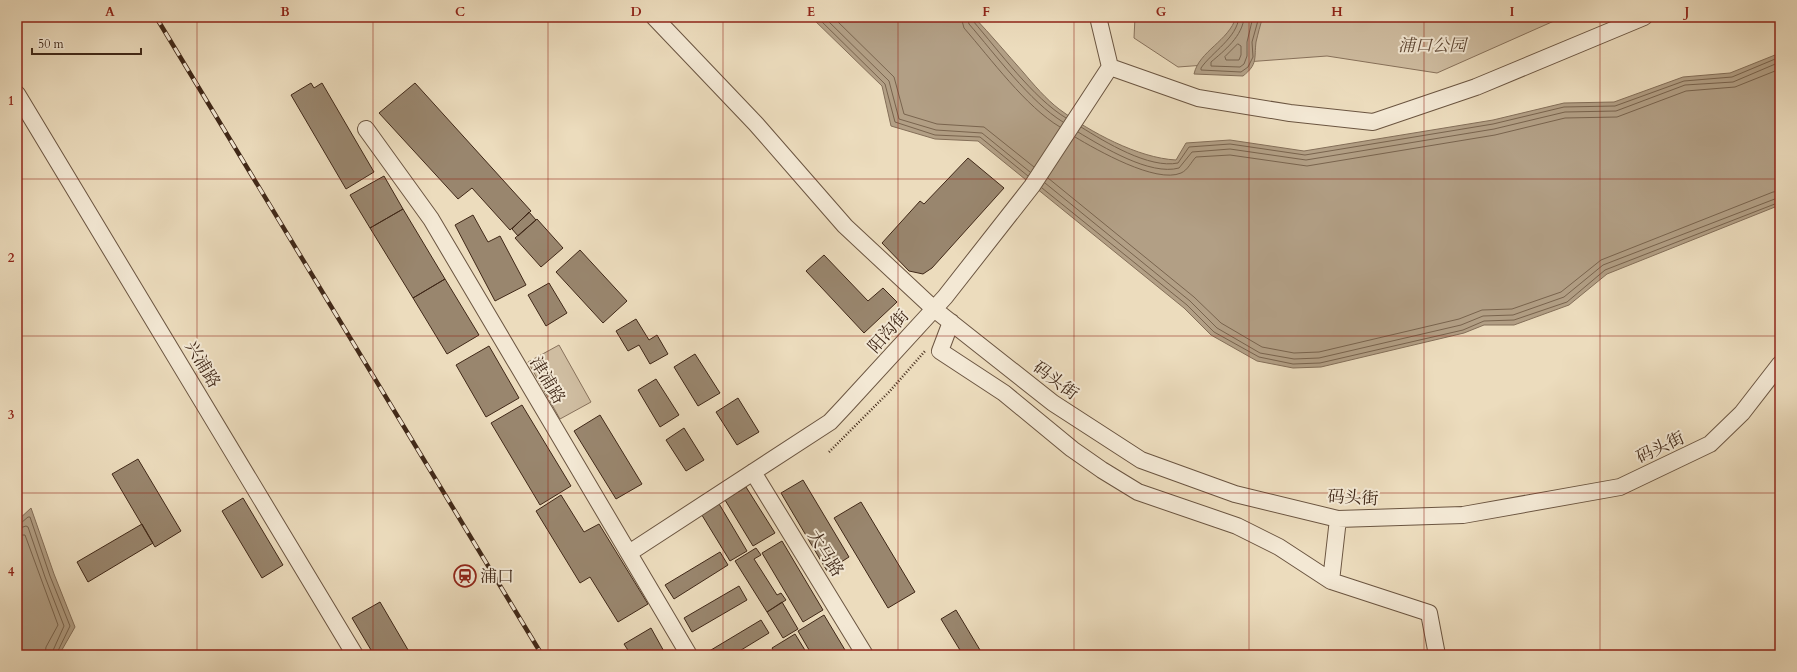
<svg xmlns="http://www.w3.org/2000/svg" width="1797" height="672" viewBox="0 0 1797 672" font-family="Cardo,'Noto Serif SC',serif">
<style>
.green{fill:#cfbda1;stroke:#88725c}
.water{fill:#b29f85;stroke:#846f59}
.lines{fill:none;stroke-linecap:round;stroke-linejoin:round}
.shore{stroke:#79644e;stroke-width:1}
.building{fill:#99866e;stroke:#402818}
.minor-casing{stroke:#6b5541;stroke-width:18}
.path{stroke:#402818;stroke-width:2.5;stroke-dasharray:1 2;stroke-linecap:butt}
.minor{stroke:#f3e8d4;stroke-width:16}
.rail-casing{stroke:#402818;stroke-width:4.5}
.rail{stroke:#f3e8d4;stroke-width:3;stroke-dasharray:9;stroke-linecap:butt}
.grid{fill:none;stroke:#8f2418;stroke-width:1;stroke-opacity:0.55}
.labels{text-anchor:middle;stroke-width:4;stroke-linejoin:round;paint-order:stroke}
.park-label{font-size:17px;font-style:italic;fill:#5d4633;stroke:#f3e8d4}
.street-label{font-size:17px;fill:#402818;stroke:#f3e8d4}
.poi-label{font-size:17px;fill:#402818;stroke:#f3e8d4;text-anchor:start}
.neatline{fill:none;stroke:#8f2418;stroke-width:1.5}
.grid-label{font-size:13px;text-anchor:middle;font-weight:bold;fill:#8f2418}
</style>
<rect width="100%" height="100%" fill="#ecdcbd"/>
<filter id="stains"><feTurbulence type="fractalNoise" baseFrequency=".005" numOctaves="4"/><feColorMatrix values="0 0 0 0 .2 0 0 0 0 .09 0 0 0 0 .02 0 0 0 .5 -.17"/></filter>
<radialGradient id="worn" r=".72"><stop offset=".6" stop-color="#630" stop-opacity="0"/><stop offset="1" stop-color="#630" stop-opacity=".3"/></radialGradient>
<path class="green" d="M1135,17H1563L1437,73L1327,56L1178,67L1134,38Z
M559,345L591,402L560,419L528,362Z"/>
<path class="water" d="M811,17H974C991,35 1007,54 1023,72C1034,85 1046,99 1059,109C1090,132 1138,158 1176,160L1186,143L1230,140L1304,151L1493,120L1564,103L1614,102L1683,77L1730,73L1780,53V205L1607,274L1569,305L1514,325H1484L1464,333L1321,367L1293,368L1257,361L1211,335L1184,308L978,141L935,139L891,126L882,86Z
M1236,17H1263C1260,25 1258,34 1256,42C1254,59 1258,64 1243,76L1194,74C1199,51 1229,41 1236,17Z
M31,508L54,574L75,627L59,655H17V521Z"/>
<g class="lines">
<path class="shore" d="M817,17L885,84L895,122L935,135L980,137L1028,176
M824,17L889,81L899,119L936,130L982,133L1030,172
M833,17L894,77L904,114L937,124L984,127L1034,167
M961,17L964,28C991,59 1026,107 1060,127
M967,17L969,24C995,54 1030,102 1063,122
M972,17L973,21C999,51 1033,98 1066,118
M1239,17C1237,38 1212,52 1201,68V70L1241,72L1248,67L1253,57L1252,42L1259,17
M1244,17C1243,36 1224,51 1211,62V66L1240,67L1244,64L1247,56V42L1253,17
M1238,44L1241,46V55L1239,60H1226L1225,57Z
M1081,127C1105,142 1149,169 1178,163L1189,147L1230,144L1305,155L1493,124L1564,107L1615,106L1684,81L1732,77L1780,57
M1078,132C1103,147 1150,176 1179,168L1192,152L1230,149L1306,160L1494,129L1565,112L1616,111L1685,85L1733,82L1780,62
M1075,137C1097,150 1156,184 1181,173C1188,170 1191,162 1196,157L1230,155L1307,166L1495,135L1565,118L1617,117L1686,91L1735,87L1780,69
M1048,178L1194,297L1221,323L1262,347L1294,353L1319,352L1459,319L1482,310L1512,309L1561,292L1601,260L1773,192L1780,191
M1045,183L1190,301L1217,328L1260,353L1294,359L1319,358L1461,325L1483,316L1513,315L1564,297L1603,265L1780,197
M1042,188L1187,305L1214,332L1259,357L1293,364L1320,363L1463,330L1484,321L1514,320L1567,302L1605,270L1780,202
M17,524L21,523L28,517H30L50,576L70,626L56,655
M17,529L26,526L28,527L45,577L64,626L51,655
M17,535H25L58,625L46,647L45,655"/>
</g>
<path class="building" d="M311,83L314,88L322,83L374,172L346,189L291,95Z
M415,83L531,211L510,230L472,188L458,199L379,113Z
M968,158L1004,188L932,268L923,274L909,271L882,243L920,201L924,204Z
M384,176L403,209L370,228L350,195Z
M403,209L445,279L413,298L370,228Z
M529,212L536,220L518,236L512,229Z
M473,215L488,242L500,236L526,285L495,301L455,225Z
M537,219L563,248L541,267L515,238Z
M580,250L627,301L603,323L556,272Z
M824,255L868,301L883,288L897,302L864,333L806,271Z
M445,279L479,335L447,354L413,298Z
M549,283L567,313L546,326L528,295Z
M636,319L649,340L657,335L668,354L650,364L639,345L628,351L616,331Z
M489,346L519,398L486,417L456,365Z
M695,354L720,393L698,406L674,367Z
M656,379L679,415L660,427L638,390Z
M738,398L759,432L737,445L716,412Z
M522,405L571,486L540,505L491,423Z
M600,415L642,484L616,499L574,431Z
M684,428L704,460L686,471L666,440Z
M138,459L181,531L155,547L112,474Z
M803,480L849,557L827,571L781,493Z
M746,487L775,533L753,546L725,500Z
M561,495L584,532L599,524L648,604L618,622L590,577L580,583L536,511Z
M243,498L283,565L262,578L222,511Z
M718,502L747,551L730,561L700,512Z
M861,502L915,592L888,608L834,518Z
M142,524L153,543L88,582L77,562Z
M782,541L823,610L803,622L762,553Z
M756,548L761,555L754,559L777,595L781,593L786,600L767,612L735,561Z
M720,552L728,565L674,599L665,585Z
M739,586L747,600L692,632L684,618Z
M380,602L411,655H374L352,618Z
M782,602L798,629L783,638L767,612Z
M956,610L983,655H963L941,619Z
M824,615L848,655H812L798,631Z
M761,620L769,633L733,655H707L706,653Z
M651,628L666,655H631L624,644Z
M795,634L808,655H776L772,648Z"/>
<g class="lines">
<g class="minor-casing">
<path id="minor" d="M654,17L756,124L845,226L934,309L1053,403L1141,460L1235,494L1338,519L1463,515L1620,487L1710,444L1742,413L1780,364
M1098,17L1110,67
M1110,67L1198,98L1290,113L1373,122L1476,87L1644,17
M17,94L355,655
M366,129L431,219L689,655
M951,322L940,351L1004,393L1072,449L1102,470L1138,492L1237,526L1279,547L1331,581
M753,472L865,655
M1338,519L1331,581L1429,613L1437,655
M629,553L830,422L845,406L945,297L1032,186L1110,67"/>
</g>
<path class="path" d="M829,452L889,392L925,351"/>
<use href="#minor" class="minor"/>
<g class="rail-casing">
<path id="rail" d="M156,17L542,655"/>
</g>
<use href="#rail" class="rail"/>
</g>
<path class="grid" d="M197,17V655M373,17V655M548,17V655M723,17V655M898,17V655M1074,17V655M1249,17V655M1424,17V655M1600,17V655M17,179H1780M17,336H1780M17,493H1780"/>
<defs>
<g id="station-ring" transform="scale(1.15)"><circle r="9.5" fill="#f3e8d4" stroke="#8f2418" stroke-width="1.5"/><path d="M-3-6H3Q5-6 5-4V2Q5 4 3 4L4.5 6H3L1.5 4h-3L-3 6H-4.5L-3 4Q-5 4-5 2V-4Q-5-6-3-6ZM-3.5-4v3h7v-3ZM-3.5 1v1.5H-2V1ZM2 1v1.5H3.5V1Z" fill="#8f2418"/></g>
</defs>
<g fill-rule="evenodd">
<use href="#station-ring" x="465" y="576"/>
</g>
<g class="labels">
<g class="park-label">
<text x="1432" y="51">浦口公园</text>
</g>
<g class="street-label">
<text transform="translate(888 331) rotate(-48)" y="6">阳沟街</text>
<text transform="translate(203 364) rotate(59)" y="6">兴浦路</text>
<text transform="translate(548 380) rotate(59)" y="6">津浦路</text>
<text transform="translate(1056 380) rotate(37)" y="6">码头街</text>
<text transform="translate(1660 447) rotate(-25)" y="6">码头街</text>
<text transform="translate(1353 497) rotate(3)" y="6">码头街</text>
<text transform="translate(826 553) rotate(58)" y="6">大马路</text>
</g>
<g class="poi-label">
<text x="480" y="582">浦口</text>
</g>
</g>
<rect width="1797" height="672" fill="none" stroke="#ecdcbd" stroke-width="44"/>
<path d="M32 48v6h109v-6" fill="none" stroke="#402818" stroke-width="2"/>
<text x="38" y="48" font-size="12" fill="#402818" stroke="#f3e8d4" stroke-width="3" paint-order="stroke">50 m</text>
<rect x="22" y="22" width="1753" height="628" class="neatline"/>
<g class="grid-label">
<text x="110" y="16">A</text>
<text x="285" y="16">B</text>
<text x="460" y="16">C</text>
<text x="636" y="16">D</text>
<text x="811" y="16">E</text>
<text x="986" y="16">F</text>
<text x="1161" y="16">G</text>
<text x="1337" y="16">H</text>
<text x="1512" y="16">I</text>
<text x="1687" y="16">J</text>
<text x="11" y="105">1</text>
<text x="11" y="262">2</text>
<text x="11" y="419">3</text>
<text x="11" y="576">4</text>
</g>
<rect width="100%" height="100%" filter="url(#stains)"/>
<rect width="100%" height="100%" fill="url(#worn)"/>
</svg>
